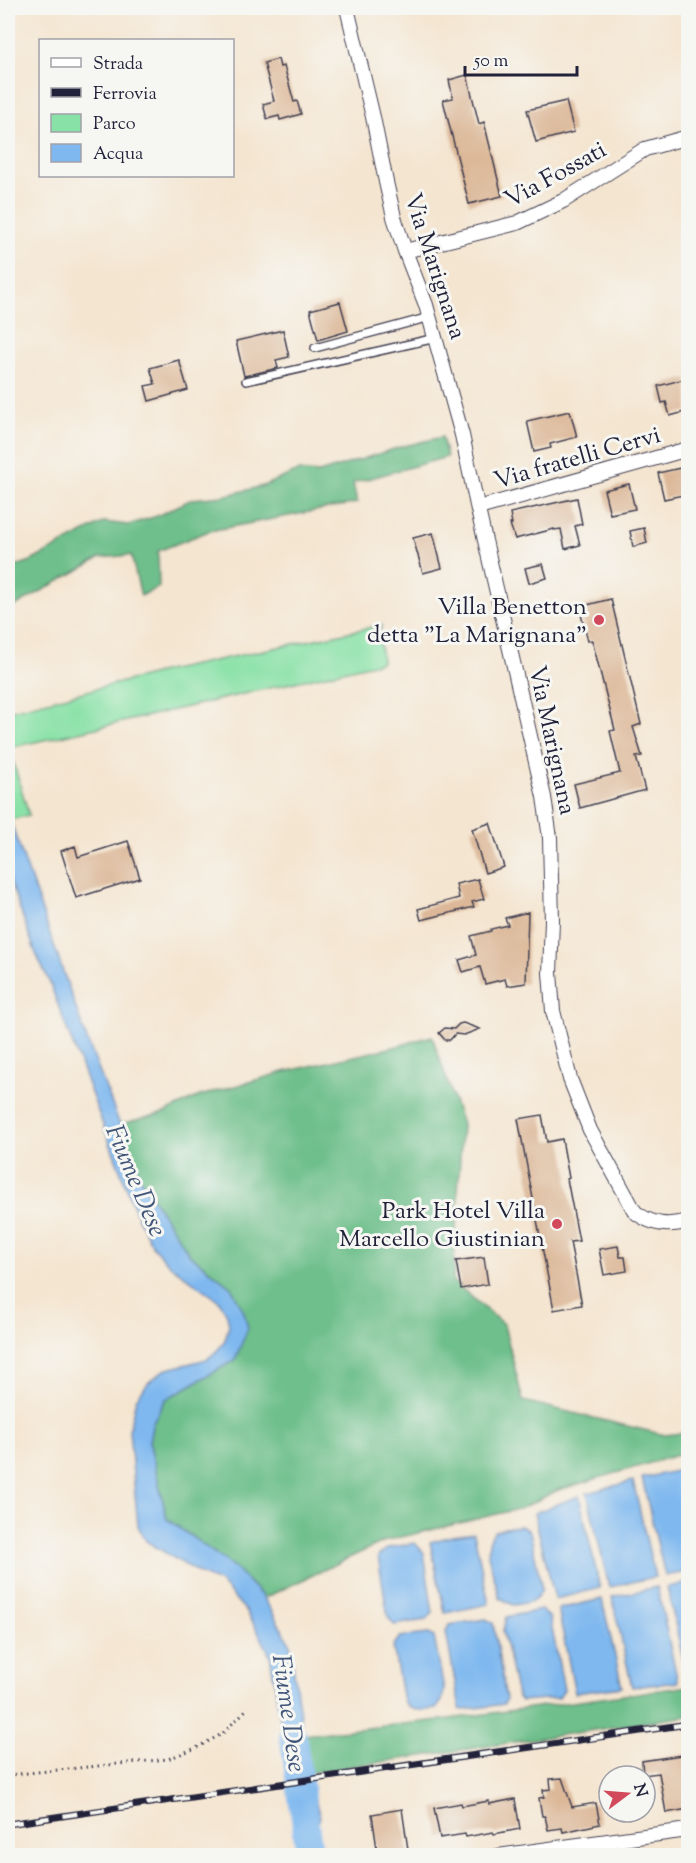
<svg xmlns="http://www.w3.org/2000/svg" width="696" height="1863" viewBox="0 0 696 1863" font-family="'Sorts Mill Goudy',serif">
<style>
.green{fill:#88e1a6;stroke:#558270;stroke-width:1.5}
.forest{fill:#6ebf8b;stroke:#487063;stroke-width:1.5}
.water{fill:#7eb8ef;stroke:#506d95;stroke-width:1.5}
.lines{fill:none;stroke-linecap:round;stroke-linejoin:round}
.river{stroke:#7eb8ef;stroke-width:27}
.building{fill:#dcb898}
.service-casing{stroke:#423f51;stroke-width:10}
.minor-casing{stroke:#423f51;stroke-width:16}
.path{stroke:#423f51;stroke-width:3;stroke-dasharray:1.5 4.5;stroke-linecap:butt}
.service{stroke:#fff;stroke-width:7}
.minor{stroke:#fff;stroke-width:14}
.rail-casing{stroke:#22223b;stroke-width:7}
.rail{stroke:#f6f6f2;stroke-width:4.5;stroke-dasharray:14;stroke-linecap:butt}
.poi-dot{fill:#d1495b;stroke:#f6f6f2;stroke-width:2}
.labels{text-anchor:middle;stroke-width:6;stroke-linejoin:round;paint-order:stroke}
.street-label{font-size:24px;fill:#22223b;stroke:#f6f6f2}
.poi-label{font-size:24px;fill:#22223b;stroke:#f6f6f2;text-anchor:end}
.water-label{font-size:26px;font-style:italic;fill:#42567a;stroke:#f6f6f2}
</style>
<rect width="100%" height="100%" fill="#f6f6f2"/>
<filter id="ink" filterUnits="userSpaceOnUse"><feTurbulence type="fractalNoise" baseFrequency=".0167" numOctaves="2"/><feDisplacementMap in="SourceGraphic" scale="12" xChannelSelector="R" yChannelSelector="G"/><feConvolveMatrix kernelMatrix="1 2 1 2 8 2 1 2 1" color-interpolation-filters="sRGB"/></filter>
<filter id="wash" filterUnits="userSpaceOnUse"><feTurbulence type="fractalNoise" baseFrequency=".008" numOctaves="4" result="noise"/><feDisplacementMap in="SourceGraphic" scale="24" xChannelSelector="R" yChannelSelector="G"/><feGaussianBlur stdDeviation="1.35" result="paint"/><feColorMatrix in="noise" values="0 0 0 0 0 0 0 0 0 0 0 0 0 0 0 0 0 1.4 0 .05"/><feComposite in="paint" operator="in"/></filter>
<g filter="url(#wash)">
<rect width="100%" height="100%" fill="#f4e5d0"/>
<path class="green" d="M382,625L379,633L382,662L9,748L29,815L10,820L8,814V711L166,671Z"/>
<path class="forest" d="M442,437L447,457L353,483L357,503L209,531L158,551L159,587L141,596L131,555L100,558L8,610V569L31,561L104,522L128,525L157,516L192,499L223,496L263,486L298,471L319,473L400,447Z
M432,1036L462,1124L453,1281L504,1325L523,1401L665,1435L688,1432V1452L558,1490L522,1508L385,1541L264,1598L235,1568L167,1519L149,1441L153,1422L166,1399L235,1360L231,1287L189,1254L143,1184L120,1124L164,1113L200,1096L284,1072L394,1047Z
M688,1686V1716L308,1773L303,1735L449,1719Z"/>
<path class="water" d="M8,814L86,1037L143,1184L189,1254L231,1287L244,1312L248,1328L235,1360L166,1399L153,1422L149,1441L167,1519L235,1568L264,1598L290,1643L308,1773L289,1774L270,1655L259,1633L246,1611L221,1583L200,1574L146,1541L138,1526L129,1430L136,1399L148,1383L164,1370L207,1359L217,1351L225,1340L229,1325L227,1315L219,1301L170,1265L153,1247L138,1218L49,981L36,954L8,876Z
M685,1469L688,1474V1572L665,1576L642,1478Z
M633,1481L655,1577L609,1587L587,1493Z
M579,1496L600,1588L555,1599L534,1513Z
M521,1526L530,1531L542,1589C537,1603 526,1603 513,1605L500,1598L488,1556L489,1542L494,1531L504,1528Z
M474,1533L489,1604L445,1613L430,1542L452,1536Z
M415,1543L424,1553L433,1613L426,1620L394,1625L388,1617L378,1556L388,1548Z
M688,1583V1681L667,1587Z
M657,1587L678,1682L632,1687L612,1597Z
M602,1599L622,1687L575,1693L558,1609Z
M541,1610L550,1618L564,1690L559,1698L521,1701L517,1696L503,1631L506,1617Z
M486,1619L493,1623L506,1699L504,1704L463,1710L460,1709L446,1632L449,1625Z
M429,1634L434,1637L444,1689L442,1701L436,1709C423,1710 410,1713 403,1701L393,1646L400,1637Z
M314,1796L320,1817L317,1827L324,1855H303L301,1853L294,1800Z"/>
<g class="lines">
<path class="river" d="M293,1737L310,1856"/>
</g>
<g id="blocks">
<path class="building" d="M278,59L280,67L284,66L294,102L297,101L301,114L280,120L279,116L267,119L263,104L274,101L264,63Z
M467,75L479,124L484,122L502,196L469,204L443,100L453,98L449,80Z
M566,101L574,132L536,142L527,110Z
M340,302L348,331L318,340L310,310Z
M283,330L289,357L276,360L278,368L244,376L236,341Z
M179,360L188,390L149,401L145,386L155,384L150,368Z
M688,378V411L670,416L666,402L662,403L658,386Z
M570,411L577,437L550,444L551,448L534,452L527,421Z
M685,467L688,483V494L664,499L658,473Z
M629,484L635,509L610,514L604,490Z
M577,498L582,524L575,526L580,545L565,549L561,529L554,530V529L515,539L510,524H512L510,513Z
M644,528L647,543L633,547L630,531Z
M433,533L442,568L423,573L413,538Z
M543,564L547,578L529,583L525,568Z
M611,599L641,724L633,727L642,756L636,757L645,790L580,808L574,784L620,773L610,731L615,730L592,640L588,641L579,607Z
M490,823L504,867L485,873L472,829Z
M128,841L140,878L76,898L61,851L75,846L78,857Z
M478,879L484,899L472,902L474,907L421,920L418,909L459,898L456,884Z
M528,912L526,983L507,986L505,979L485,984L480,967L463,972L459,960L476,955L471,936L491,931V929L508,925L505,918Z
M463,1023L480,1029L464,1035L455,1034L450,1040H445L439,1033L445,1028L454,1029L459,1024Z
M542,1115L547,1142L562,1139L569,1178L567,1179L579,1241L570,1242L582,1305L554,1310L518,1119Z
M618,1246L620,1257H625L627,1271L604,1275L599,1249Z
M484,1257L488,1284L461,1289L456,1261Z
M688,1754V1809L666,1813L659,1773L643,1775L642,1761Z
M562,1778L572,1807L596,1803L600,1824L563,1832L562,1828L548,1830L545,1816H542L539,1798L544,1797L543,1790L551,1789L550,1779Z
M515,1799L520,1829L494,1834L493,1832L466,1837L465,1834L440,1838L434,1808L461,1803L462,1806L489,1801V1804Z
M402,1809L409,1856H378L372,1814Z"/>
</g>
</g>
<g filter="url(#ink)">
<use href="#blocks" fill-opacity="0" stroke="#423f51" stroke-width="1.5"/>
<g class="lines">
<g class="service-casing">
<path id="service" d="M315,348L430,317
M246,381L436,338"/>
</g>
<g class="minor-casing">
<path id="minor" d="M347,8L373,117L386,182L394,217L405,251L426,305L462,435L478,510L544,797L550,838L552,921L550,973L553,1011L570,1079L590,1130L635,1212C652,1225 668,1227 688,1221
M405,251L517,223L563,201L645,149L688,137
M478,510L482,507L688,449
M498,1856L688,1830"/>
</g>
<path class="path" d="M8,1775L168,1759L196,1748L222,1734L248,1708"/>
<use href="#service" class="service"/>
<use href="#minor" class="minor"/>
<g class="rail-casing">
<path id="rail" d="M8,1824L688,1724"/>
</g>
<use href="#rail" class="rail"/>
</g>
</g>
<g class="poi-dot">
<circle cx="599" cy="620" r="6"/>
<circle cx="557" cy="1224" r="6"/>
</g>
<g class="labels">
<g class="street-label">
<text transform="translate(555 174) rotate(-29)" y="8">Via Fossati</text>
<text transform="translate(436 266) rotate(72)" y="8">Via Marignana</text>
<text transform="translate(577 457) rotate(-16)" y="8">Via fratelli Cervi</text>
<text transform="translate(553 740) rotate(78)" y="8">Via Marignana</text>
</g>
<g class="poi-label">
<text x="587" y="614">Villa Benetton<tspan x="587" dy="28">detta "La Marignana"</tspan></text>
<text x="545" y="1218">Park Hotel Villa<tspan x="545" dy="28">Marcello Giustinian</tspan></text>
</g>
<g class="water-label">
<text transform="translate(137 1180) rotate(67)" y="9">Fiume Dese</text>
<text transform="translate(290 1713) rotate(82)" y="9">Fiume Dese</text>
</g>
</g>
<rect width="696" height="1863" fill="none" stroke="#f6f6f2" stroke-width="30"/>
<rect x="39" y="39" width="195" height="138" fill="#f6f6f2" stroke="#a1a1a9" stroke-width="1.5"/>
<rect x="51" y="58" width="30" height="9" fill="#ffffff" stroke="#a1a1a9" stroke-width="1.5"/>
<text x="93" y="69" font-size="18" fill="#22223b">Strada</text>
<rect x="51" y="88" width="30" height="9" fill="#22223b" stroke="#a1a1a9" stroke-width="1.5"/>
<text x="93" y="99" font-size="18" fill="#22223b">Ferrovia</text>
<rect x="51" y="114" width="30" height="18" fill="#88e1a6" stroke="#a1a1a9" stroke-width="1.5"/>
<text x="93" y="129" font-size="18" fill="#22223b">Parco</text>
<rect x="51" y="144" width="30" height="18" fill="#7eb8ef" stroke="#a1a1a9" stroke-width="1.5"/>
<text x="93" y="159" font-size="18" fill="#22223b">Acqua</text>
<g transform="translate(627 1794) rotate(74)"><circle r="28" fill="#f6f6f2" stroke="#a1a1a9" stroke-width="1.5"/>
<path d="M0-4.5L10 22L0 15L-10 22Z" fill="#d1495b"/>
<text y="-9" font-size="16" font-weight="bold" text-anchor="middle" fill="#22223b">N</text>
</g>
<path d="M465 66v9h112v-9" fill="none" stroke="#22223b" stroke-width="3"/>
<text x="474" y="66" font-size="18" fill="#22223b" stroke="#f6f6f2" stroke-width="4.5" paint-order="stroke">50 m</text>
</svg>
